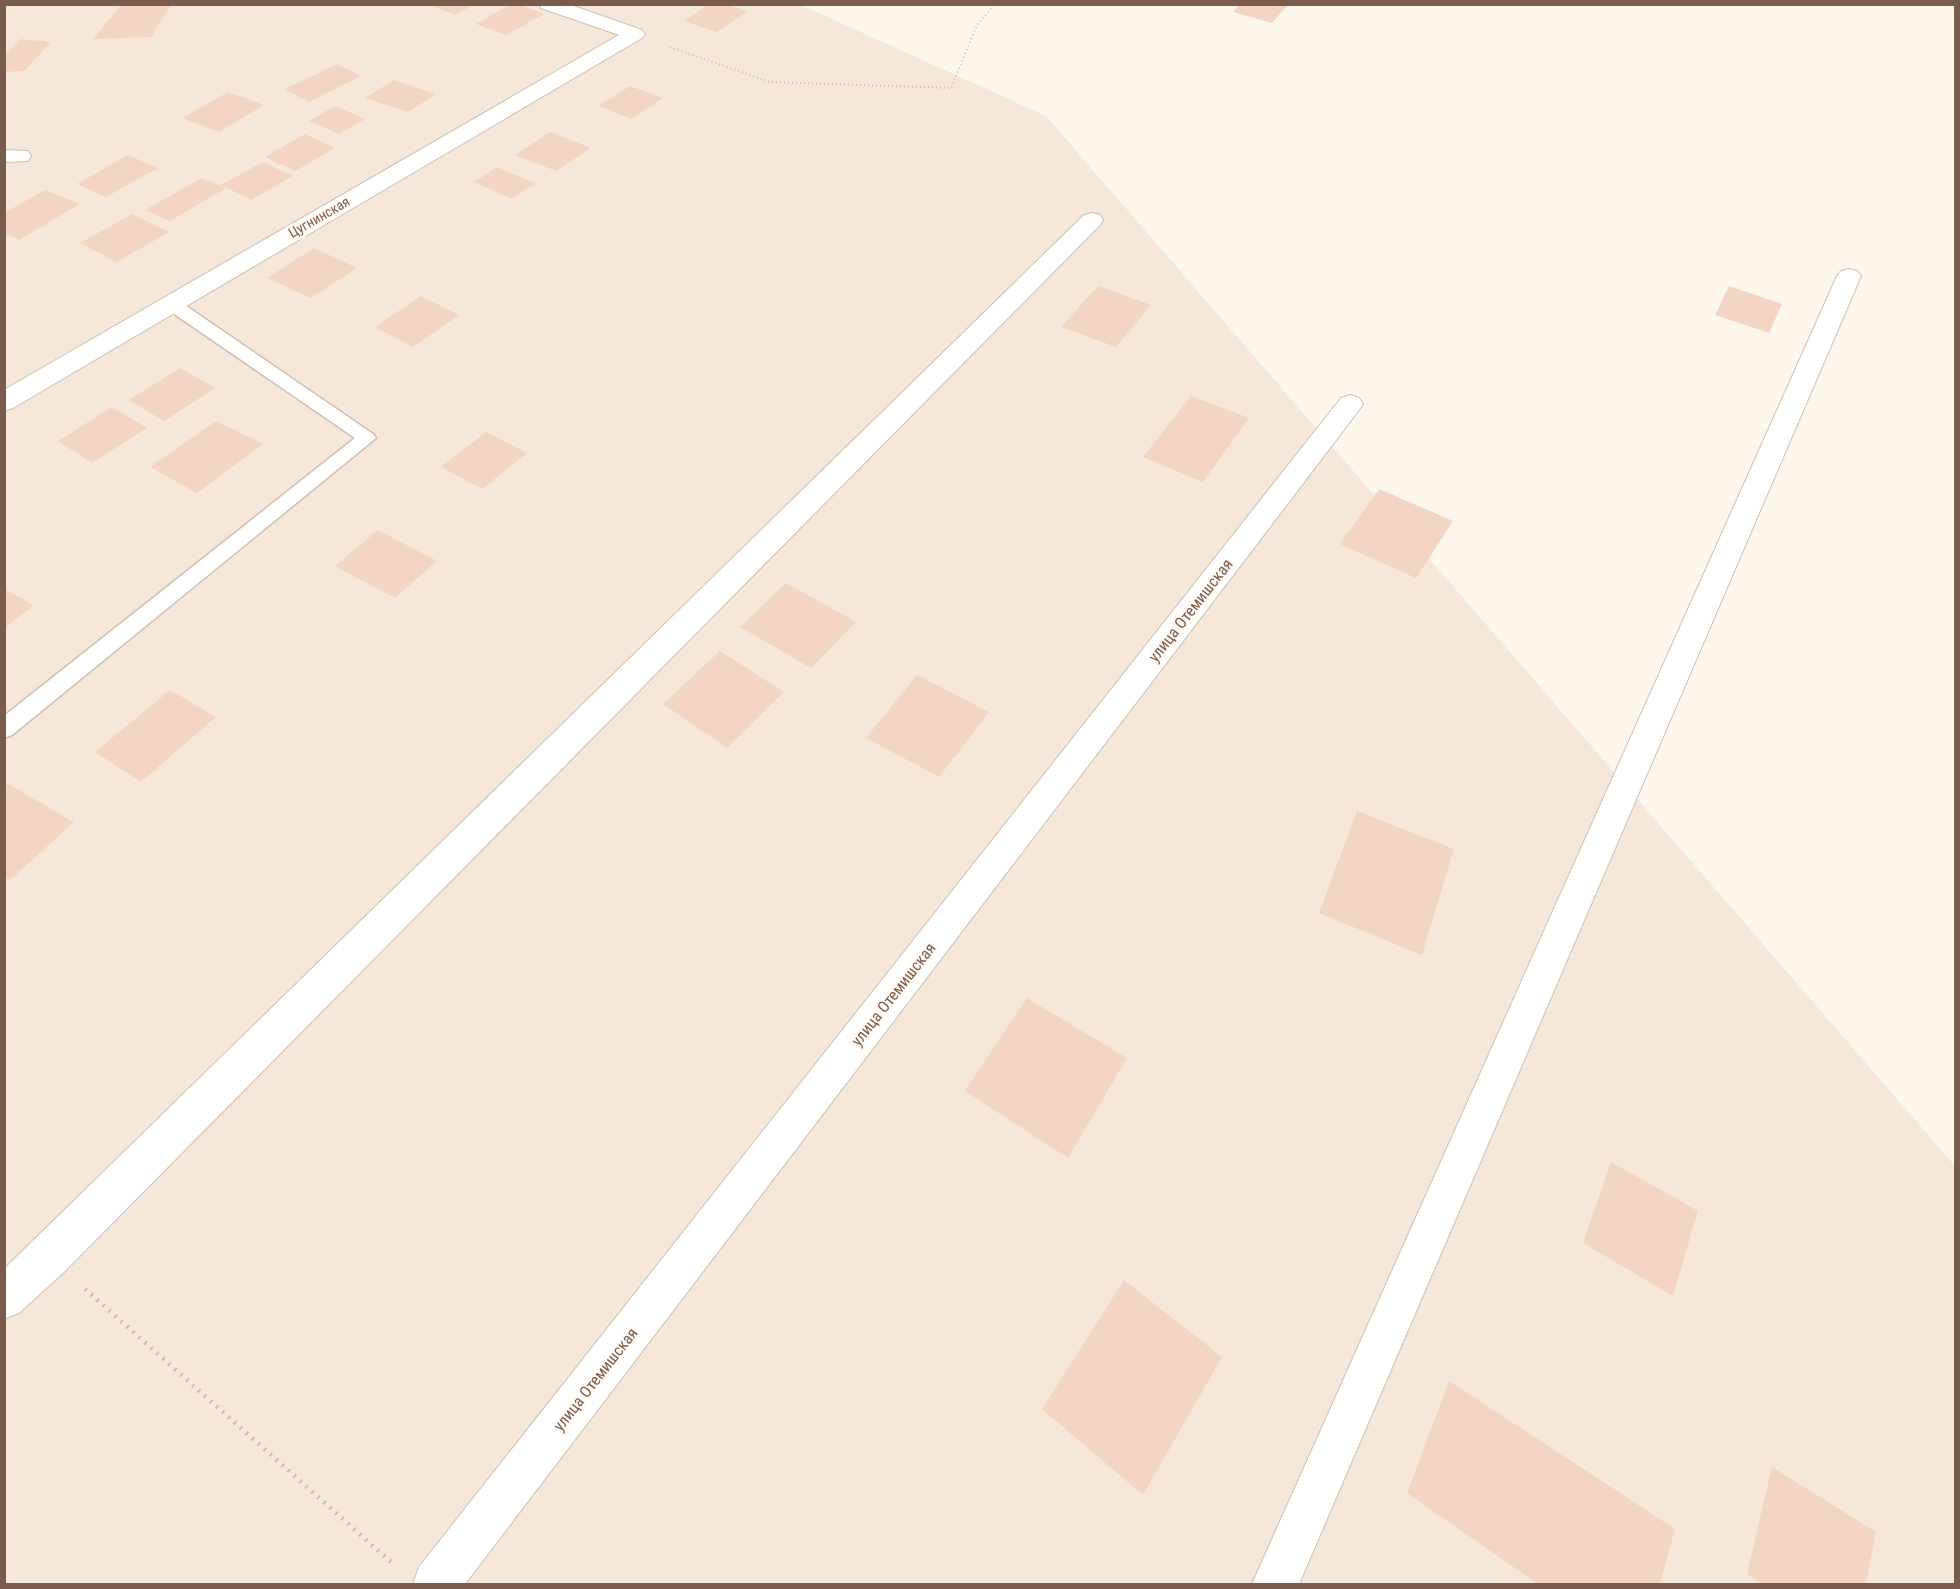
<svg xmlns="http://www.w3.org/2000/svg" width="1960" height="1589" viewBox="0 0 1960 1589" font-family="'Roboto Condensed',sans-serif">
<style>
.residential{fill:#f5e8da}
.building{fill:#f3d5c3}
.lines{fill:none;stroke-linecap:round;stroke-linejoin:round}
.service-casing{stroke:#d1beb0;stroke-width:3}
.minor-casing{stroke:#d1beb0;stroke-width:2}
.path-far1{stroke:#d9b8a5;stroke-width:2;stroke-dasharray:1 3;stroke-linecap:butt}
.path{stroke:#d9b8a5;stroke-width:4.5;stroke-dasharray:2 6;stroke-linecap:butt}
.service{fill:#fff;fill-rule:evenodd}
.minor{fill:#fff;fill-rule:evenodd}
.labels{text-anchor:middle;stroke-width:6;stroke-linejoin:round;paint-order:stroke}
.far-street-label{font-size:14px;fill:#7a5c4d;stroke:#fffaf3}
.street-label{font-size:16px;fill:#7a5c4d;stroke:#fffaf3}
</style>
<rect width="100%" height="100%" fill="#fdf6ec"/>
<path class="residential" d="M5,5H801L1046,116L1955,1166V1584H5Z"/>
<path class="building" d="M426,4H474L456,15Z
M511,4H519L544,14L506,35L476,24Z
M709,4H725L747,12L717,32L684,21Z
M1240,4H1289L1272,23L1233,12Z
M121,5H171L151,37L93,39Z
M21,39L51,42L24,71L4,72V56Z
M337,64L361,76L309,102L285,89Z
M394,80L436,94L408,112L365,98Z
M630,86L663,98L631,119L598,106Z
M228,92L264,105L219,132L182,118Z
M335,106L365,119L339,134L309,121Z
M550,132L591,148L556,171L515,155Z
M305,134L335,148L295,171L265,157Z
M128,155L158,168L106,197L77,184Z
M263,162L293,176L251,200L221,185Z
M497,167L535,183L512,199L474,182Z
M201,178L226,188L170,221L145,210Z
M45,190L80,204L19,240L4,233V213Z
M132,214L169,232L117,262L80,243Z
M314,248L357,268L311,298L267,278Z
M1098,286L1151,305L1116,347L1061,327Z
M1729,286L1782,304L1769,333L1715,315Z
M421,296L459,315L413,347L375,327Z
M180,368L215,388L164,421L129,400Z
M1191,396L1249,418L1203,482L1143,457Z
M112,407L147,428L92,463L58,441Z
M216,421L263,444L197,493L150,467Z
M486,432L527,453L482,489L441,467Z
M1379,489L1453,521L1416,578L1340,544Z
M378,530L437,561L395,598L335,566Z
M786,583L856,622L811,668L740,627Z
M4,589L34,605L4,628Z
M720,651L784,692L727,748L663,704Z
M917,675L989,712L939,777L866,738Z
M170,690L216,717L141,782L95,752Z
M8,784L74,822L10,880L4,877V788Z
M1357,811L1454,849L1422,955L1319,913Z
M1027,998L1127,1058L1068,1158L965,1091Z
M1611,1162L1698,1211L1673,1296L1583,1243Z
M1124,1280L1222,1357L1143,1495L1042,1409Z
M1449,1381L1675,1529L1660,1584H1538L1407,1493Z
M1772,1467L1876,1532L1866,1584H1764L1747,1574Z"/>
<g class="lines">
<g class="service-casing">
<path id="service" d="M170,298L176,299L373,434L376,438L12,735L4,738V716L355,438L164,307L162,303L164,299Z"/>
</g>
<g class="minor-casing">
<path id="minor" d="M539,4H568L642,30L645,34L642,38L13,408L4,411V390L619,35L541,8Z
M4,150L28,151L31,156L28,161L4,162Z
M1092,213L1100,215L1103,220L1100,225L64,1272L19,1313L4,1319V1269L1084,215Z
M1849,269L1857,271L1861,276L1299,1584H1252L1837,276L1841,271Z
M1350,395L1359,398L1363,404L1359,410L465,1584H413L419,1567L1341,398Z"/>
</g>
<path class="path-far1" d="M670,47L770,82L951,88L977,25L995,4"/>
<path class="path" d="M85,1289L391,1562"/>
<use href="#service" class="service"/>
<use href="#minor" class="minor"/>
</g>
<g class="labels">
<g class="far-street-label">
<text transform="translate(319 217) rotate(-30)" y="5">Цугнинская</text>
</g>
<g class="street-label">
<text transform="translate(1190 610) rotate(-52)" y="6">улица Отемишская</text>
<text transform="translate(893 994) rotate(-52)" y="6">улица Отемишская</text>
<text transform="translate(595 1379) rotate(-52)" y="6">улица Отемишская</text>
</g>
</g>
<rect width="1960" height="1589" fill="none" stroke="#7a5c4d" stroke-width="12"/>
</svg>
